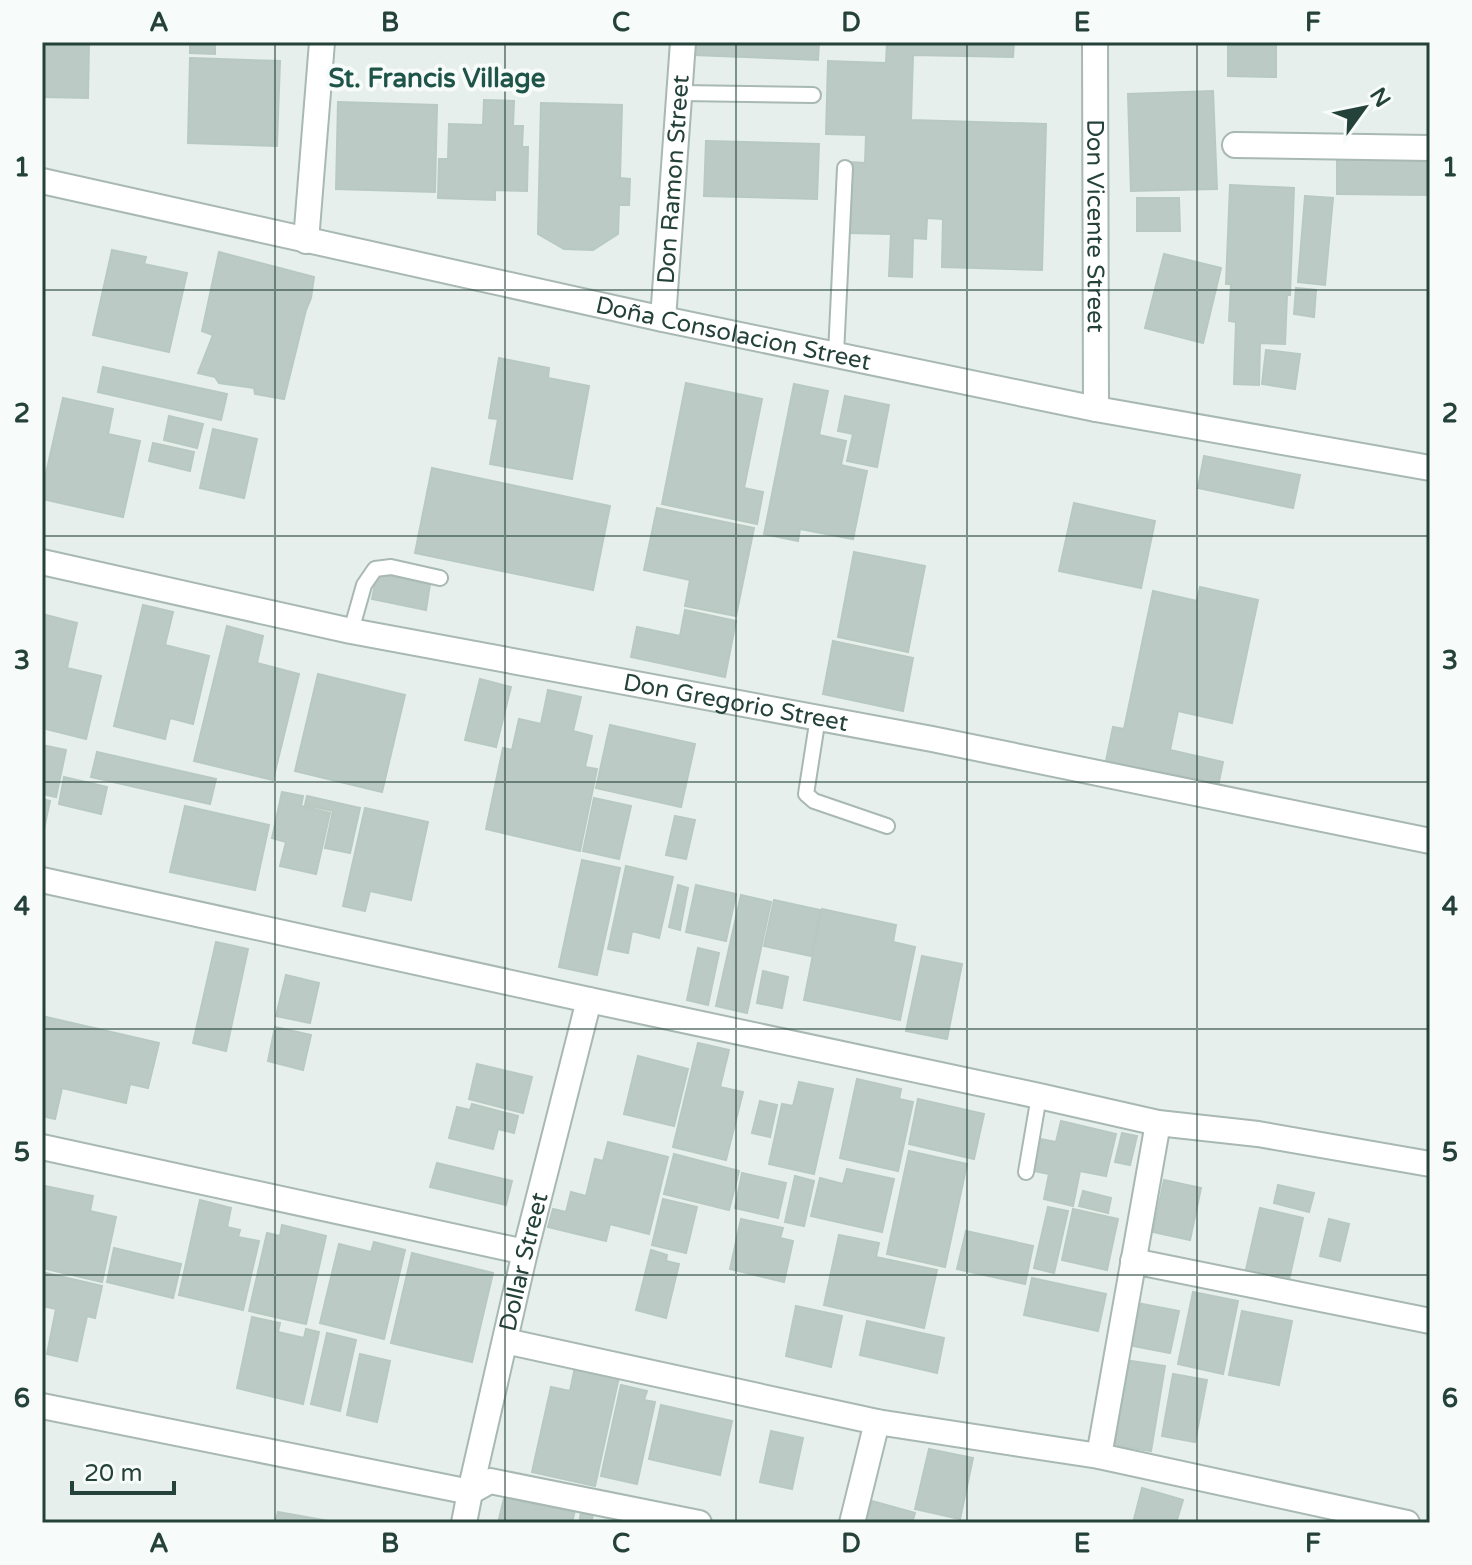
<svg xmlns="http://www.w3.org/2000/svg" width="1472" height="1565" viewBox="0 0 1472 1565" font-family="'Varela Round',sans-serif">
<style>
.building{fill:#bbcac4;stroke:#b8c9c2;stroke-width:2}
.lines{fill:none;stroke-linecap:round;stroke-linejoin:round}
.service-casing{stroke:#a8b8b2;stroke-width:18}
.minor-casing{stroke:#a8b8b2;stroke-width:28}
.service{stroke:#fff;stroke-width:14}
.minor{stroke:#fff;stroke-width:24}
.grid{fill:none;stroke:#24423a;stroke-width:2;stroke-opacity:0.55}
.labels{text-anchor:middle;stroke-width:8;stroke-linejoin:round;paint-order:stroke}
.street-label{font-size:24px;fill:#24423a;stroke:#f7fbf9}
.neighbourhood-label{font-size:26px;font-weight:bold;fill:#1f5548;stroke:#f7fbf9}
.neatline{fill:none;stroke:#24423a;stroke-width:3}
.grid-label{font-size:26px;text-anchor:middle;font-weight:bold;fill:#24423a}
</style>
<rect width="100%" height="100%" fill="#e6efeb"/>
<path class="building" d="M42,42H89L88,98L42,97Z
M190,42H215V54L190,53Z
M694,42H819L818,60L694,55Z
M887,42H1014L1013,57L913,55L911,120L1046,124L1042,270L942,267L943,219L927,218L926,239L913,238L912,277L889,276L891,234L849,233L851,162L865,163L866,135L826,134L828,61L886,63Z
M1228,42H1276V77L1228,76Z
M190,58L280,61L277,146L188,143Z
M1213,91L1217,189L1131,191L1128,94Z
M484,100L514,101L513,126H523L522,147H528L527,191L495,190V200L438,198L439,159H448L449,124L483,125Z
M338,102L437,105L435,192L336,189Z
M541,103L622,105L620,178L630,179L629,205H619L618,234L593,250L564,249L538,234Z
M706,141L819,144L817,199L704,196Z
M1337,159L1430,160V195L1337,194Z
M1230,185L1294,188L1290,295H1287L1285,344L1260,343L1259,385L1234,384L1236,322L1229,321L1231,284H1226Z
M1305,196L1333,198L1325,285L1298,282Z
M1137,198H1179L1180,231H1137Z
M112,250L146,257L144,264L187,273L169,352L93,335Z
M219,252L314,277L311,298L306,310L284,399L255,394L254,388L219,383L215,377L198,373L213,335L202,331Z
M1164,254L1221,268L1203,343L1145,328Z
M1296,288L1316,290L1314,317L1294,314Z
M1266,350L1300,354L1295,389L1262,384Z
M499,358L549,368L548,378L589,386L572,479L490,464L498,419L489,418Z
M103,367L227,394L221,420L98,392Z
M686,383L762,399L744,488L763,492L757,524L662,504Z
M794,384L828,391L819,435L846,441L841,465L867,471L853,539L800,529L798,541L764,534Z
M845,396L889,405L877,467L847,461L853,434L838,431Z
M63,398L113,409L108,434L140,441L123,517L42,499V491Z
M169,416L203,424L197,448L164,440Z
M213,429L257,439L244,498L200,488Z
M153,443L194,452L190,471L149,461Z
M1204,456L1300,475L1293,508L1198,488Z
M432,468L610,506L593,590L415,553Z
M1074,503L1155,521L1141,588L1059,571Z
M657,508L754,528L736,616L685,606L690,580L644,570Z
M854,552L925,566L908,652L838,637Z
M377,574L430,584L426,610L372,599Z
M1200,587L1258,600L1232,723L1178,711L1170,750L1223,762L1218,786L1106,761L1113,727L1124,729L1153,591L1197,601Z
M143,605L173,612L165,645L209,656L193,724L170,718L165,739L114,726Z
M685,610L736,621L725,677L631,657L637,627L680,636Z
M42,614L77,623L67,668L101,676L86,739L42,728Z
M227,626L263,636L257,663L299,674L273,780L194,761Z
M833,641L913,658L903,711L823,694Z
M318,674L405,695L382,792L295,771Z
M480,679L511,687L496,747L465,740Z
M548,690L581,697L573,731L592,736L585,767L597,769L580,851L486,829L503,748L512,750L519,719L541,724Z
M610,725L695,744L681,807L596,788Z
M42,745L66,750L56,797L42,794Z
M97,752L216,779L210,804L91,777Z
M64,777L107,787L101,814L59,804Z
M282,792L303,796L301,806L330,813L316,874L280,866L286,842L272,838Z
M307,796L360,808L350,853L325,848L333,811L305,805Z
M594,798L631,806L619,859L583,851Z
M42,799L50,801L42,838Z
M185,806L269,825L255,890L170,872Z
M365,808L428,822L411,900L370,891L365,911L343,906Z
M675,816L695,820L686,859L666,855Z
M582,860L620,868L597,975L559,967Z
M626,866L673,877L659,938L632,931L628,953L608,949Z
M678,885L688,888L680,930L669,927Z
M696,885L736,894L726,941L686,932Z
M741,895L771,902L747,1013L716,1006Z
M774,900L820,910L811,956L764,946Z
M822,909L896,925L893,942L915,947L900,1020L804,1000Z
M216,942L248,949L226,1051L193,1043Z
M698,948L719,953L708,1005L687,1000Z
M922,956L962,964L947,1039L906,1031Z
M763,971L788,977L782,1008L757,1003Z
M286,975L319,983L310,1023L276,1016Z
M42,1016L159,1043L148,1088L130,1084L126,1103L62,1088L55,1119L42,1116Z
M275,1027L311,1035L303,1070L268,1061Z
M698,1043L729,1050L720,1087L743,1092L726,1160L673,1147Z
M638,1056L688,1069L674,1126L624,1114Z
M477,1064L532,1077L523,1113L469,1099Z
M857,1079L901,1089L899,1099L913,1102L898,1171L840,1158Z
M799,1082L833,1089L814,1174L769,1164L782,1104L793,1106Z
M918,1099L984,1114L974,1159L909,1144Z
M760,1101L777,1105L770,1137L752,1133Z
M472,1104L518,1116L514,1133L498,1129L493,1149L449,1138L457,1107L470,1110Z
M1061,1121L1116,1134L1106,1176L1080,1171L1073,1206L1044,1199L1049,1174L1034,1171L1040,1139L1056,1142Z
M1122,1133L1137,1136L1130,1165L1115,1162Z
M608,1142L668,1157L649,1234L610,1224L606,1241L548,1227L553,1209L566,1212L571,1192L586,1196L595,1159L603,1161Z
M909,1151L967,1164L945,1267L887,1254Z
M674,1154L739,1171L729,1210L664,1194Z
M437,1163L512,1181L506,1205L430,1187Z
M847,1169L894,1179L882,1232L811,1216L820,1178L843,1184Z
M742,1173L786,1183L778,1218L735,1208Z
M795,1176L814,1181L804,1226L785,1222Z
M1164,1180L1201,1188L1190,1240L1153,1232Z
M1278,1185L1314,1193L1309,1212L1274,1203Z
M45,1186L93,1196L90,1211L116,1217L102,1282L42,1268V1201Z
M1083,1191L1111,1198L1108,1213L1079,1206Z
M663,1199L697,1207L686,1253L652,1245Z
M200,1200L231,1208L227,1227L240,1230L238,1237L259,1241L243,1310L179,1295Z
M1048,1207L1068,1211L1054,1273L1034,1268Z
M1260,1208L1303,1218L1288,1284L1245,1274Z
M1073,1209L1118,1219L1107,1270L1062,1260Z
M741,1219L783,1228L780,1238L793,1241L784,1282L730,1269Z
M1329,1219L1349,1224L1340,1261L1320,1256Z
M282,1225L326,1236L306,1324L249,1311L267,1233L280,1236Z
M966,1231L1033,1246L1025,1284L957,1269Z
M839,1235L879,1243L876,1257L937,1270L924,1328L824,1305Z
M374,1242L405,1250L384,1339L320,1323L339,1244L371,1252Z
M114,1248L181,1264L173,1298L107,1282Z
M651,1250L667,1255L666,1261L679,1264L666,1318L636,1310Z
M412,1253L493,1273L472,1362L391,1343Z
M42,1272L102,1286L95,1318L87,1316L77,1361L47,1354L56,1309L42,1306Z
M1032,1278L1106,1294L1098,1331L1024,1315Z
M1193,1292L1238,1301L1223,1374L1178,1364Z
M1137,1303L1179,1311L1170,1353L1128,1345Z
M796,1306L842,1316L831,1367L786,1356Z
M1242,1311L1292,1321L1279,1385L1229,1375Z
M252,1317L280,1323L278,1332L304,1338L306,1329L319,1332L303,1404L237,1388Z
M867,1321L944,1338L937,1373L860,1355Z
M327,1333L356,1340L340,1411L311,1404Z
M360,1354L390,1361L377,1422L347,1415Z
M1125,1360L1165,1366L1151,1451L1111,1445Z
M575,1367L619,1377L595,1486L532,1472L551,1387L570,1391Z
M1173,1374L1207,1380L1195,1442L1162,1436Z
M621,1385L647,1391L644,1400L655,1402L637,1484L601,1476Z
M661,1405L732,1421L720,1475L649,1459Z
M771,1431L803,1438L792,1489L760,1482Z
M929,1449L973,1458L960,1519L915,1509Z
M1142,1488L1183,1500L1176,1523H1133Z
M505,1494L575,1510L572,1523H498Z
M872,1501L915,1513L912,1523H866Z
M278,1512L340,1523H275Z
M581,1513L593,1515L591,1523H579Z"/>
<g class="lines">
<g class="service-casing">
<path id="service" d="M681,93L813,95
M836,354L845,168
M351,631L364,585L375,569L391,567L440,578
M818,717L806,794L814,801L887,826
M1026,1172L1039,1096"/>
</g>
<g class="minor-casing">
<g id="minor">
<path id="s1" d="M1095,42L1096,409"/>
<path d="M1235,145L1430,148"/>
<path id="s2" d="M42,181L663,319L1096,409L1430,468"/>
<path d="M306,241L322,42"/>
<path id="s3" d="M663,319L683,42"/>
<path id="s4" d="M42,562L351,631L932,739L1430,841"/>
<path d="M42,880L589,1000L1039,1096L1158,1123L1258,1134L1430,1164"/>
<path d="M42,1147L525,1252"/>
<path d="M1133,1261L1430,1321"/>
<path d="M505,1341L877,1422L1099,1456L1407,1523"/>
<path d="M42,1406L470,1492L490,1481L699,1523"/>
<path d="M1099,1456L1158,1123"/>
<path id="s5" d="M464,1523L470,1492L525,1252L589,1000"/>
<path d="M852,1523L877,1422"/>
</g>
</g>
<use href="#service" class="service"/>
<use href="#minor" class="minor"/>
</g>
<path class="grid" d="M275,42V1523M505,42V1523M736,42V1523M967,42V1523M1197,42V1523M42,290H1430M42,536H1430M42,782H1430M42,1029H1430M42,1275H1430"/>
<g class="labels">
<g class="street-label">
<text dy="8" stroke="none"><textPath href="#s3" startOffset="140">Don Ramon Street</textPath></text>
<text dy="8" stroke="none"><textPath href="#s1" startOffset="184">Don Vicente Street</textPath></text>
<text dy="8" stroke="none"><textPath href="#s2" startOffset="708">Doña Consolacion Street</textPath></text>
<text dy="8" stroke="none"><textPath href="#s4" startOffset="708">Don Gregorio Street</textPath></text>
<text dy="8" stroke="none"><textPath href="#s5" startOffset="268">Dollar Street</textPath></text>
</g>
<g class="neighbourhood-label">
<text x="437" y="87">St. Francis Village</text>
</g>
</g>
<rect width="1472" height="1565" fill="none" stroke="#f7fbf9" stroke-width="88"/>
<g transform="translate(1364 108) rotate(57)" stroke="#f7fbf9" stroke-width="6" paint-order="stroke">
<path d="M0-6L14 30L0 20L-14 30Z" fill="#24423a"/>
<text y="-12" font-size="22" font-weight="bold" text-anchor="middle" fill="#24423a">N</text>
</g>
<path d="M72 1481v12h102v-12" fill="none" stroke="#24423a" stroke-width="4"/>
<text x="84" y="1481" font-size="24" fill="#24423a" stroke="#f7fbf9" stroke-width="6" paint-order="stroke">20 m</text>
<rect x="44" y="44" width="1384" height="1477" class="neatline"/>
<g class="grid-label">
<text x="159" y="31">A</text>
<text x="390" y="31">B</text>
<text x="621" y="31">C</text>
<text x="851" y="31">D</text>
<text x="1082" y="31">E</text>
<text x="1313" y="31">F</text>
<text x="22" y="176">1</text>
<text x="1450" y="176">1</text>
<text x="22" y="422">2</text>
<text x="1450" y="422">2</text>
<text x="22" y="669">3</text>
<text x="1450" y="669">3</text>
<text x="22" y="915">4</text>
<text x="1450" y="915">4</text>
<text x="22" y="1161">5</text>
<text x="1450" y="1161">5</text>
<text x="22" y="1407">6</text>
<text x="1450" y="1407">6</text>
<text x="159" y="1552">A</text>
<text x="390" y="1552">B</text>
<text x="621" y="1552">C</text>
<text x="851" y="1552">D</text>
<text x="1082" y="1552">E</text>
<text x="1313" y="1552">F</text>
</g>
</svg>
